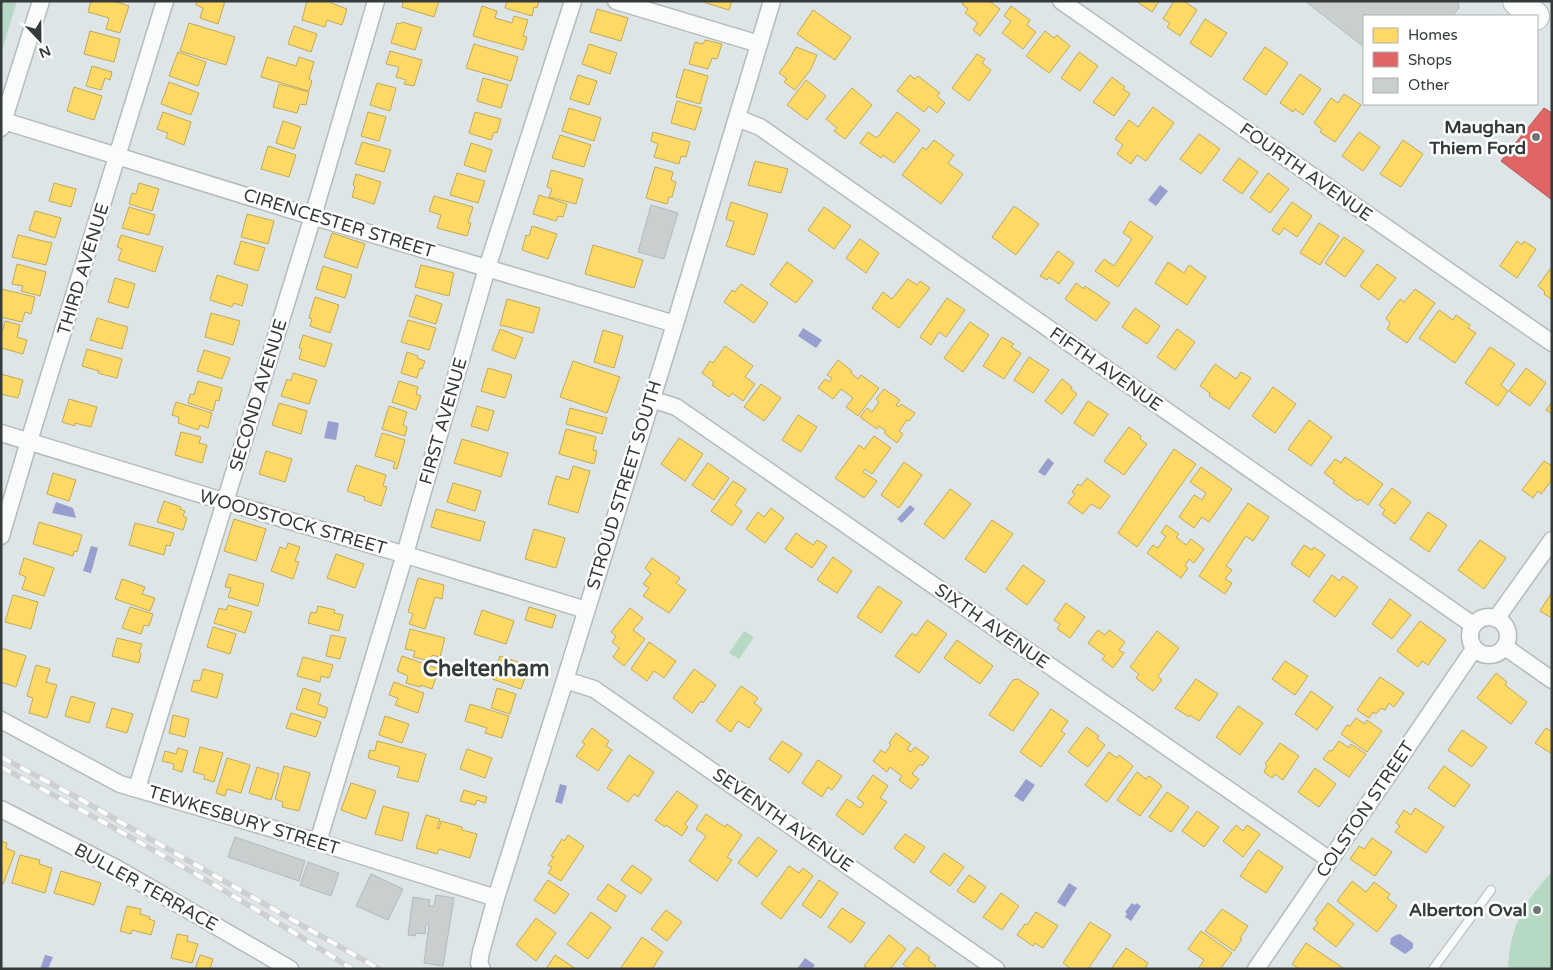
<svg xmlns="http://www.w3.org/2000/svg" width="1553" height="970" viewBox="0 0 1553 970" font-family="'Varela Round',sans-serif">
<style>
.green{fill:#b6d9c4}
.water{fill:#979fcf}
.homes{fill:#ffd966;stroke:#c2a959}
.shops{fill:#e06666;stroke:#ad5959}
.building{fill:#c9cece;stroke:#b4bab9}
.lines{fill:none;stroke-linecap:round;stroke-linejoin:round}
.lane-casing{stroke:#b5babb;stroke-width:10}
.street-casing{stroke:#b5babb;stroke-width:19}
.highway-casing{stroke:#b5babb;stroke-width:30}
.lane{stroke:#fafbfb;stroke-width:8}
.street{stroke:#fafbfb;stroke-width:16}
.highway{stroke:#fafbfb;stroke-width:28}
.rail-casing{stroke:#cdcfd0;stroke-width:5.5}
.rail{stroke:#fff;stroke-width:4;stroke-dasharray:11;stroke-linecap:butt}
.poi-dot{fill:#707677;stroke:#fff;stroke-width:2}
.labels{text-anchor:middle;stroke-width:5;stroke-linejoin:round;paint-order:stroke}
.poi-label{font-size:18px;font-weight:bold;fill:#353a3b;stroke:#fff;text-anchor:end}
.street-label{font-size:18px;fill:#353a3b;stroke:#fff}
.district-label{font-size:22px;font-weight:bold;fill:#353a3b;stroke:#fff}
</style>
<rect width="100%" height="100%" fill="#dee5e6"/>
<path class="green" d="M1,1H17L1,54Z
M744,631L754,637L739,659L729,653Z
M1552,873V969H1508C1509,938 1518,912 1538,888C1542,883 1546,877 1552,873Z"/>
<path class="water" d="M1160,185L1168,191L1156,206L1148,200Z
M803,328L822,340L816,348L798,336Z
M328,421L339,423L336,440L324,438Z
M1048,458L1054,463L1045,476L1038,472Z
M56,502L73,508L76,518L52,513Z
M910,505L915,509L902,523L897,519Z
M91,546L98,548L91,573L83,571Z
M1026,779L1035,785L1023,802L1014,796Z
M560,784L567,786L562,804L555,802Z
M1069,883L1077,888L1065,907L1057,902Z
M1132,903L1135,905L1136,903L1141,906L1131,921L1125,917L1127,914L1125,912Z
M1400,934L1413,943V948L1405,954L1390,944L1391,938L1396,935Z
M45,955L53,957L48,969H40Z
M805,958L815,965L812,969H797Z"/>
<path class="homes" d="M91,1H114L129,6L120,33L106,29L109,18L88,12Z
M197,1H225L218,24L200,18L203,8L196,5Z
M307,1H331V3L347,9L342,25L327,20L325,27L302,20Z
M403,1H439L434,17L402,7Z
M507,1H539L537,8L534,7L532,16L505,8Z
M700,1H732L729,10Z
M964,1H989L1000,9L980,36L973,30L978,23L965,13L968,9L962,4Z
M1136,1H1159L1152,12Z
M1174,1H1184L1197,10L1180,36L1167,27L1170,23L1163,19Z
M482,6L497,11L495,18L512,23L514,16L528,20L523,36L527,37L523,50L473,36Z
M1011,6L1030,20L1027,25L1036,32L1023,49L1002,33L1011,21L1004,16Z
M597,9L628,18L621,41L590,32Z
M813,10L851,37L835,60L797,34Z
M1205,19L1227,33L1211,57L1190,43Z
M402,22L422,28L415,50L391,43L397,23L401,24Z
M189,23L235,37L226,65L180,51Z
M294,26L317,34L311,52L288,44Z
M90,31L120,39L114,62L84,54Z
M1045,31L1054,38L1057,35L1070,46L1049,73L1026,56Z
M705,40L722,44L717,59L712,58L708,69L689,64L695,42L703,44Z
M474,44L518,57L511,81L466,68Z
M589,44L617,53L610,74L582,64Z
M796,47L817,55L811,69L795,90L784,82L787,79L779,73L790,58Z
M1265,47L1288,63L1266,95L1243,79Z
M390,51L422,60L414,86L404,84L406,80L396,77L399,67L386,64Z
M178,52L206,62L198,86L169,76Z
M1079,52L1098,66L1080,91L1061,78Z
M977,54L985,59L982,63L991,70L969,101L952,88Z
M267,57L296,66L299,57L314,62L309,79L312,81L309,91L261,77Z
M92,66L112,72L110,80L105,78L101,90L86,86Z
M684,69L708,76L700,104L676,97Z
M1300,74L1321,89L1303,115L1295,109L1293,112L1280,103Z
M578,75L597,81L589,105L570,99Z
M910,75L915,79L918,76L940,93L937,96L945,103L937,113L929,106L924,112L897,91Z
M1112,77L1125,87L1123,89L1130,94L1114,116L1093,102Z
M483,78L508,85L501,108L477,101Z
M806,80L826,96L807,120L787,105Z
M169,82L199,93L191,115L161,104Z
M377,83L396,88L390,111L370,105Z
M279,84L309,92L306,105L300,104L297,113L273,107Z
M74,87L102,96L94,120L67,111Z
M852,88L872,105L845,139L834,131L837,128L826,119Z
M1344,94L1361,105L1335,142L1320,132L1322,129L1314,123L1331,98L1338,103Z
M677,101L702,108L695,130L671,123Z
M1153,107L1174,123L1146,161L1137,155L1131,164L1117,154L1123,145L1115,139L1129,120L1138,127Z
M569,108L601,118L594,141L562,131Z
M163,112L191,122L184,145L166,138L168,133L157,129Z
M368,112L386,117L379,141L361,136Z
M475,112L501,119L497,133L494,132L491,140L469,133Z
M897,112L920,130L894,163L883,155L881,158L860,143L868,132L877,138Z
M283,121L301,127L294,149L276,143Z
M653,132L690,142L686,157L681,156L679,164L654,157L658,144L651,141Z
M1359,132L1380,147L1363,171L1342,156Z
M1199,134L1220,149L1201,174L1180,159Z
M560,135L591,145L584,167L552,158Z
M934,140L954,155L948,163L963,174L941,204L902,175L923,147L926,150Z
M1403,140L1423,154L1401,187L1380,174Z
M362,142L391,150L384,172L355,164Z
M471,143L492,150L485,172L464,165Z
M268,146L296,155L289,177L261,169Z
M1239,158L1258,172L1242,194L1223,180Z
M755,161L788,169L781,193L748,185Z
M655,167L673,172L671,180L676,182L672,197H669L667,204L646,198Z
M551,170L583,179L576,204L549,197L552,189L547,187Z
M457,173L485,181L478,203L450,195Z
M1268,173L1289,189L1270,213L1250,198Z
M356,174L381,182L374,204L352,197L355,186L353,185Z
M54,183L76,189L71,207L49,201Z
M139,183L159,189L152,211L129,204L132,193L136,194Z
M539,195L567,204L563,217L558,216L556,221L533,214Z
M434,196L473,207L468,223H471L467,236L437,228L441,215L429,211Z
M731,202L768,214L754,255L726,246L734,222L726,219Z
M1292,202L1312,216L1297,237L1284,228L1279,235L1272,230Z
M1014,206L1039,224L1016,255L992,237Z
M129,207L155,215L149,235L122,228Z
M824,207L851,226L834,249L808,230Z
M35,211L61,218L55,238L29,230Z
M247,214L274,221L268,244L241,237Z
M1130,221L1153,237L1118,287L1095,271L1104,259L1114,266L1132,239L1123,233Z
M1319,223L1339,236L1320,265L1300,253Z
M532,226L557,234L548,259L522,250L526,235L529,236Z
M332,233L365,244L357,268L324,257Z
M18,235L52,243L46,265L12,257Z
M121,235L163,247L155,272L118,260L122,249L117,247Z
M1344,237L1364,251L1345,277L1325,263Z
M860,239L879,253L866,273L846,258Z
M241,241L265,248L258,271L234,264Z
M1517,241L1522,245L1524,241L1536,249L1517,278L1500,266Z
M593,245L643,260L634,288L585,274Z
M1058,251L1074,263L1059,284L1049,277L1047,280L1040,276Z
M787,262L813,281L796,303L770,285Z
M1168,262L1184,273L1189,265L1206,277L1187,305L1155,283Z
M17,264L46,272L40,296L21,291L23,286L12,284Z
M1377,264L1396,278L1379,300L1360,286Z
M421,265L454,273L449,296L415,287Z
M323,266L352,275L345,298L316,289Z
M1551,268H1552V300L1544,294L1545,292L1538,286Z
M217,275L248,285L242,306L234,303L232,307L210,300Z
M115,278L135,284L128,308L108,302Z
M908,279L917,285L920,281L930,288L899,328L872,308L883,292L892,299Z
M1076,283L1084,289L1085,286L1110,303L1096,321L1065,299Z
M741,284L768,303L754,323L724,302L732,290L735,292Z
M1,289L35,297L31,314L25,312L22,322L1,317Z
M1415,289L1435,303L1407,343L1387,329L1390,323L1386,318L1400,299L1404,302Z
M416,295L442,304L436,324L409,316Z
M315,297L339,305L330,333L310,326L312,319L309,318Z
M947,298L965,310L946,337L939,332L931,345L920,337Z
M507,299L540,308L533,333L500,325Z
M1135,308L1160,326L1147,344L1122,327Z
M1439,310L1453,320L1456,315L1470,325L1468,328L1476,333L1455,363L1419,338Z
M211,313L240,321L233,345L205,337Z
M97,318L128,327L122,349L90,340Z
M408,320L436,328L429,350L401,342Z
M5,321L20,325L17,337L27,340L23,354L1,348V329H3Z
M970,322L989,335L963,372L944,358Z
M500,329L523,338L515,359L492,350Z
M1177,329L1195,342L1175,370L1157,357Z
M603,330L623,336L614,368L594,362Z
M303,335L332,344L325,367L299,359L302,349L299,348Z
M1002,337L1014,344L1011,347L1021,353L1004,379L983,366Z
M725,346L753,366L745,377L755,384L743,401L732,393L729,397L712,385L714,382L702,373L710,361L713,363Z
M1490,347L1515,364L1501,385L1508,391L1498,406L1465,383Z
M87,349L122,359L117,378L98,373L99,371L82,366Z
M204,350L230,358L222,379L197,371Z
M407,352L418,356L417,358L425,361L422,369L420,368L417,378L401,373Z
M1029,357L1049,370L1033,393L1014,380Z
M838,360L852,371L851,373L858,379L861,375L879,388L858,416L846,407L853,398L841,389L833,399L818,388L825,379L829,382L832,378L827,375Z
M573,361L620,377L607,413L560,397Z
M1215,364L1236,379L1241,372L1251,378L1229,409L1209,396L1210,393L1200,386Z
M488,368L512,375L505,398L481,391Z
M1526,368L1546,383L1530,406L1509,391Z
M293,373L317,380L309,404L281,396L287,379L291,381Z
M1,374L23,380L18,398L1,394Z
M1062,379L1072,387L1071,389L1077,394L1062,414L1045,401Z
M198,381L222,388L219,401L216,400L213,411L188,403L190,394L194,395Z
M399,381L418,387L416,394L421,396L416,410L392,402Z
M761,384L781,398L764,421L744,407Z
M1273,387L1296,404L1275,433L1252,416Z
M884,389L900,400L896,405L899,407L901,404L915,413L909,421L907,420L899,431L903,434L897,443L884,433L886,431L879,426L877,429L860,417L867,408L872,412L879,402L876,399Z
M69,399L97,407L91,427L75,423V426L62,422Z
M1088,401L1108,414L1093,436L1074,423Z
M176,402L212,413L208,428L200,425L198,430L178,423L179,417L172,415Z
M1552,402V414L1546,410Z
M279,403L307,411L301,434L272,425Z
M389,406L407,412L403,425L407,427L405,436L382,429Z
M477,406L494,411L488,431L471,426Z
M570,408L607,418L602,434L566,424Z
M798,415L817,427L801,452L782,440Z
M1309,420L1332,437L1311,466L1288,449Z
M1129,427L1141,436L1140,439L1147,444L1124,475L1104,461Z
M566,429L596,437L593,450L597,451L594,464L559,454Z
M181,432L201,437L199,443L207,445L202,463L175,455Z
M382,433L405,440L397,469L393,468L395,462L375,456Z
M874,436L891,448L872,474L865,469L863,472L877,481L864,498L835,478L859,445L864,449Z
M679,438L703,454L685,481L661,464Z
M462,439L508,453L501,477L454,463Z
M1174,449L1196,464L1137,547L1118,533Z
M266,451L292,459L285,482L259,474Z
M1345,457L1383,484L1368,505L1360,499L1358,501L1346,493L1333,483L1335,481L1324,473L1335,459L1341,463Z
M1544,461L1552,466V480L1541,494L1538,491L1533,498L1522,490Z
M904,462L922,475L899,508L881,495Z
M708,463L729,478L714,500L692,485Z
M356,465L386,475L383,486L387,487L381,506L364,500L365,497L347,491Z
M573,466L590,471L578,513L548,504L556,476L569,480Z
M1201,467L1232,489L1209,522L1202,517L1194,528L1179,517L1194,495L1202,500L1206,493L1190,482Z
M53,473L76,480L69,501L47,494Z
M1087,478L1110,496L1100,509L1091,504L1083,514L1068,503L1075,494L1072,492L1078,484L1081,486Z
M733,481L746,489L735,505L742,511L732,526L711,511Z
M453,483L481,491L475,511L447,502Z
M1392,488L1411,502L1395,524L1382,514L1385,510L1379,505Z
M950,489L971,504L944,539L924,524Z
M164,501L181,507L180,509L185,511L183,516L187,518L183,530L157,522Z
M1248,503L1269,517L1253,541L1246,536L1226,566L1232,570L1225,579L1232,583L1225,594L1199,576Z
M771,508L784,518L765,543L746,529L758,512L764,517Z
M436,509L485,522L480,541L431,527Z
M1428,512L1447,525L1429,552L1410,539Z
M234,519L266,529L256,561L224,551Z
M992,520L1013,534L985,573L965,559Z
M39,522L82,535L77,552L74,551L73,556L33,544Z
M135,523L174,533L170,546L166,545L164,555L129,545Z
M1166,525L1179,534L1176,537L1186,545L1191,539L1204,549L1194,563L1189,559L1185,566L1188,568L1181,578L1147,553L1153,545L1158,548L1166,536L1161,533Z
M534,529L565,538L556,568L525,559Z
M796,533L813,545L817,540L827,546L812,568L785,549Z
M1480,540L1506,558L1484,589L1458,570Z
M288,543L300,547L295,561L299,562L293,579L271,571L280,547L286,549Z
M1304,545L1312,550L1314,547L1325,555L1309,577L1291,564Z
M336,554L364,564L355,588L327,578Z
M833,557L852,571L837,593L817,580Z
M24,558L54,568L44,596L22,589L26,577L19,574Z
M652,558L680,578L676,583L686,590L669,613L643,596L649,588L643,584L651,574L645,568Z
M1023,565L1045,581L1027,605L1006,589Z
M229,574L264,584L258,606L228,597L231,588L225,587Z
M1332,575L1340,581L1343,576L1358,587L1335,617L1313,601Z
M418,578L444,585L442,599L435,597L425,629L409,624L413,614L408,612Z
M122,579L145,587L142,594L155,598L150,611L115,599Z
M878,586L902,602L881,633L857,617Z
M1552,592V618L1540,611Z
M13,595L38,602L31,629L5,622Z
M1390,599L1411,615L1392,639L1372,624Z
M1066,603L1085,617L1070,638L1057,629L1060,624L1054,620Z
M228,605L252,612L245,633L214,623L219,608L226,610Z
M318,606L335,610L334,613L343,615L339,631L308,623L311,612L316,613Z
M130,607L153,614L149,626L144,625L141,634L122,628Z
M529,607L556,615L552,628L525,620Z
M630,608L643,618L633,630L645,639L624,666L613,657L619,648L612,642L616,636L611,632Z
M482,610L514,621L506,644L474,634Z
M927,620L947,634L919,673L895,656L912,633L916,636Z
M1420,621L1446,640L1428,665L1422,661L1418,667L1397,651Z
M213,627L236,634L230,654L207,647Z
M410,629L445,638L440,657L432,655L431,661L413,657L415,651L405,649Z
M1098,630L1105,635L1109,630L1125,642L1119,650L1124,653L1113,668L1102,659L1105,656L1088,643Z
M1157,631L1179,648L1158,676L1162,680L1153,691L1136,678L1139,674L1130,667Z
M331,635L346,638L340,659L326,656Z
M117,638L142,644L139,652L141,653L139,663L112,656Z
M957,640L993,666L980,684L944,658Z
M649,642L676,661L664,678L654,671L647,681L631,669Z
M1,648L26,656L16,687L1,682Z
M402,656L439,669L432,689L421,685L420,687L406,683L408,676L397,671Z
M500,656L524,664L520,677L525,678L521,689L492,679Z
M303,657L333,665L329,678L321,676L320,682L297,676Z
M1285,661L1308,676L1295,695L1272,679Z
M36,665L50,669L46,682L57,685L47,718L29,713L33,698L27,696Z
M203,669L223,674L217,698L191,691L194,680L200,681Z
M694,669L716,685L703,703L701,701L692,713L673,698Z
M1496,673L1507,682L1505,685L1527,702L1511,724L1477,698Z
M1380,677L1404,693L1394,707L1389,703L1385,710L1381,708L1376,714L1373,712L1369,718L1357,710Z
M1018,679L1039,693L1013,731L989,715L1013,680Z
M1196,679L1218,694L1199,721L1190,715L1189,717L1175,708Z
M394,682L424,693L418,713L395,705L398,698L389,695Z
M741,686L758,698L754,703L762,709L749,728L738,721L731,732L716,721Z
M303,688L321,694L318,704L328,708L325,718L296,709Z
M497,688L516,694L510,714L491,708Z
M1311,691L1333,707L1317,730L1295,714Z
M71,696L95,703L89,723L65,716Z
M470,704L509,716L502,738L485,733L487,728L465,721Z
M1238,706L1263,723L1240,755L1216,737Z
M112,708L133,714L127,733L106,727Z
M1051,709L1068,721L1061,731L1065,734L1041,767L1020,752Z
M291,713L321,722L316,737L286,728Z
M173,715L189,719L185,737L169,733Z
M385,716L409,724L402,743L379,735Z
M1356,718L1365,724L1367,720L1382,731L1367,752L1341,734L1347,725L1350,726Z
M1087,727L1099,736L1097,739L1105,745L1088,767L1068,752Z
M592,728L609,741L606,746L612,750L598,771L576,756L585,744L582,742Z
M1546,728L1552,732V754L1535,743Z
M1462,730L1487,747L1472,767L1448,750Z
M896,733L911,744L907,749L911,752L915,747L929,757L922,766L920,764L912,774L919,779L911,789L899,780L902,776L890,767L887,772L873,761L881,750L885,753L891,745L889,743Z
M377,741L426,754L418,782L397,777L400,767L368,758L370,750L375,751Z
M782,741L802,754L789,773L769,759Z
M1339,741L1349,748L1351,744L1366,754L1349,777L1323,759L1330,750L1332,751Z
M1280,743L1299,756L1283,780L1275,774L1272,778L1264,772L1267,766L1265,764Z
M200,747L223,753L214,782L204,779L205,775L193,772Z
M178,748L188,751L182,772L173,769L174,764L162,761L165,751L176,754Z
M467,749L492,758L485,778L460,769Z
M1109,752L1117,758L1119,755L1133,766L1107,802L1085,785Z
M629,755L654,772L638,797L634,794L628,802L607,788Z
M227,758L250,765L241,793L227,789L225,796L216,793Z
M818,760L842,776L832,790L828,787L822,797L802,783Z
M284,766L310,773L299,811L282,807L283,802L275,799Z
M1444,766L1470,785L1454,807L1428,788Z
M257,767L279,774L271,800L249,793Z
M1315,768L1336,784L1319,807L1298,792Z
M1137,772L1146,779L1149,776L1162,786L1140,816L1117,800Z
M873,775L888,786L880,798L887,802L863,835L836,815L847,799L860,808L864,803L857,798Z
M351,783L376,791L366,819L341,810Z
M464,790L487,797L485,803L477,800L475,805L460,801Z
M677,791L698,806L685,824L688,827L682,836L666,825L665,827L655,820Z
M1167,792L1189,807L1171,832L1149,817Z
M383,806L409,813L402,841L375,834Z
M1415,808L1444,827L1426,853L1395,832L1400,826L1396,823L1404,810L1411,815Z
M1197,811L1219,827L1204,847L1182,831Z
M706,814L725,827L727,824L742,835L727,857L732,860L717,881L689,861L706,836L696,829Z
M426,815L440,819L437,828L439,829L441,821L462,827V830L477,834L470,858L439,849L437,854L416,848Z
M1236,825L1243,831L1247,825L1260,834L1243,857L1223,841Z
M905,834L925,847L914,863L894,848Z
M568,835L584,846L561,881L548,873L552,867L548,865L554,857L551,856L562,839L564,841Z
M758,837L777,851L757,877L738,863Z
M1372,838L1392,852L1375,876L1350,859L1359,846L1364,849Z
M1,841L7,843L6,848L15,852L3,884H1Z
M1258,850L1283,867L1266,893L1240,876Z
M944,853L964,867L950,886L930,872Z
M20,855L40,860L39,864L52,868L45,893L12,883Z
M632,865L652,879L641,894L621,880Z
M789,866L799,873L803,868L813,876L781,919L761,904Z
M61,871L101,883L94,905L54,893Z
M969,875L986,887L974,903L957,891Z
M548,880L569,894L555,914L534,900Z
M819,880L838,893L821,918L802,905Z
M1352,881L1366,892L1374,882L1390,894L1387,898L1397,906L1377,932L1337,901Z
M608,884L626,896L616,912L597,899Z
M1001,893L1019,906L1002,930L983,917Z
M1328,903L1354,924L1336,947L1313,929L1318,923L1315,920Z
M127,906L141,909L140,914L150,917L149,919L155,921L151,935L132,930L131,934L120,931Z
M842,908L865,923L851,943L828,927Z
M1222,909L1248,926L1240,938L1242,939L1234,951L1205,931Z
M666,910L682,922L667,941L651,929Z
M591,912L611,927L588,959L567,944Z
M1036,912L1058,926L1043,948L1035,943L1033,946L1017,935L1025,924L1027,925Z
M536,918L556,933L536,961L516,945Z
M1090,922L1111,935L1088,969H1071L1063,963Z
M1201,931L1232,953L1220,969H1198L1204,960L1188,949Z
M177,934L188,936L187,941L198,944L192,963L171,958Z
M889,935L906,949L890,969H868L864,966Z
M642,937L663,952L652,969H620Z
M1306,943L1343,968V969H1299L1292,964Z
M917,947L930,957L928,960L936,966L934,969H907L908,968L903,964Z
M1126,948L1148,963L1145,969H1111Z
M200,955L213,959L210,969H195Z
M555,955L576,969H546Z"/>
<path class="shops" d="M1544,108L1552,113V200L1501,161Z"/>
<path class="building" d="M1305,1H1458L1459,8L1452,16H1364V47Z
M651,205L678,213L664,259L638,252Z
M235,837L305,861L299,881L228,857Z
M308,862L339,873L331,896L300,885Z
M371,874L403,889L388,920L356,906Z
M436,895L454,898L443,966L424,963L429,925L426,924L425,934L416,933L415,936L408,935L413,897L430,900L429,906H434Z"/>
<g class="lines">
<g class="lane-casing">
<path id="lane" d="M1433,969L1491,890"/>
</g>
<g class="street-casing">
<path id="street" d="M616,1L759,44
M1061,1L1552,343
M737,118L760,127L1473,625
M4,121L298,212L675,324
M1,128L41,1
M651,399L676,407L1330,860
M1,433L226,502L416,558L586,610
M1,536L29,441L165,1
M1470 636a19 19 0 1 1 38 0a19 19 0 1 1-38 0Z
M1496,619L1552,540
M1505,647L1552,680
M565,680L594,689L996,969
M1,720L120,784L318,842L496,898
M137,788L313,216L376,1
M1,809L116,868L290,969
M318,842L405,554L487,268L573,1
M482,969L479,963L481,952L496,898L565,680L675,324L772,1
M1256,969L1474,649"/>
</g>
<g class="highway-casing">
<path id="highway" d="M1517,1L1535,16"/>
</g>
<use href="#lane" class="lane"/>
<use href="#street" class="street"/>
<use href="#highway" class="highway"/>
<g class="rail-casing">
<path id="rail" d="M1,757L80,799L379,969
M1,767C120,830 238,896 352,969"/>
</g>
<use href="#rail" class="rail"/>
</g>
<g class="poi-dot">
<circle cx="1536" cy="137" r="5"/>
<circle cx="1537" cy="910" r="5"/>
</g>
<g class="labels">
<g class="poi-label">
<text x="1526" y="133">Maughan<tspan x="1526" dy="21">Thiem Ford</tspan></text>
<text x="1527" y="916">Alberton Oval</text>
</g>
<g class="street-label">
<text transform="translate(1306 172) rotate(35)" y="6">FOURTH AVENUE</text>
<text transform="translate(339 223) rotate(17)" y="6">CIRENCESTER STREET</text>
<text transform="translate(83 269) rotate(-73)" y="6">THIRD AVENUE</text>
<text transform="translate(1106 369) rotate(35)" y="6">FIFTH AVENUE</text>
<text transform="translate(258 395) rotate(-73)" y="6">SECOND AVENUE</text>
<text transform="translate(443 421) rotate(-74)" y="6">FIRST AVENUE</text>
<text transform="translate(624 485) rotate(-73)" y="6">STROUD STREET SOUTH</text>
<text transform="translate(293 522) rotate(16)" y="6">WOODSTOCK STREET</text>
<text transform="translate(992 626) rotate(35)" y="6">SIXTH AVENUE</text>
<text transform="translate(1365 809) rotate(-56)" y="6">COLSTON STREET</text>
<text transform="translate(244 820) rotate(17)" y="6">TEWKESBURY STREET</text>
<text transform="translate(783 820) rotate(35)" y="6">SEVENTH AVENUE</text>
<text transform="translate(146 887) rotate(29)" y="6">BULLER TERRACE</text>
</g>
<g class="district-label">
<text x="486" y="676">Cheltenham</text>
</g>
</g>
<rect width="1553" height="970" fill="none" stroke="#353a3b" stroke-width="5"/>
<rect x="1363" y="15" width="175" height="90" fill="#ffffff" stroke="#aeb0b1"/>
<rect x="1373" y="28" width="25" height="15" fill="#ffd966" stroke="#aeb0b1"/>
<text x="1408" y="40" font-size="15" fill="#353a3b">Homes</text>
<rect x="1373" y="52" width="25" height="15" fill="#e06666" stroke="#aeb0b1"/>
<text x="1408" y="65" font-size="15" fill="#353a3b">Shops</text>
<rect x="1373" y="78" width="25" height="15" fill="#c9cece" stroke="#aeb0b1"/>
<text x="1408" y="90" font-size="15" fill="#353a3b">Other</text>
<g transform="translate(40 40) rotate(158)" stroke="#ffffff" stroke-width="4" paint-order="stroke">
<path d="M0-4L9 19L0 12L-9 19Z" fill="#353a3b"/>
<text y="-8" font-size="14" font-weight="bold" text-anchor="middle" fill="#353a3b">N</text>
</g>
</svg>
